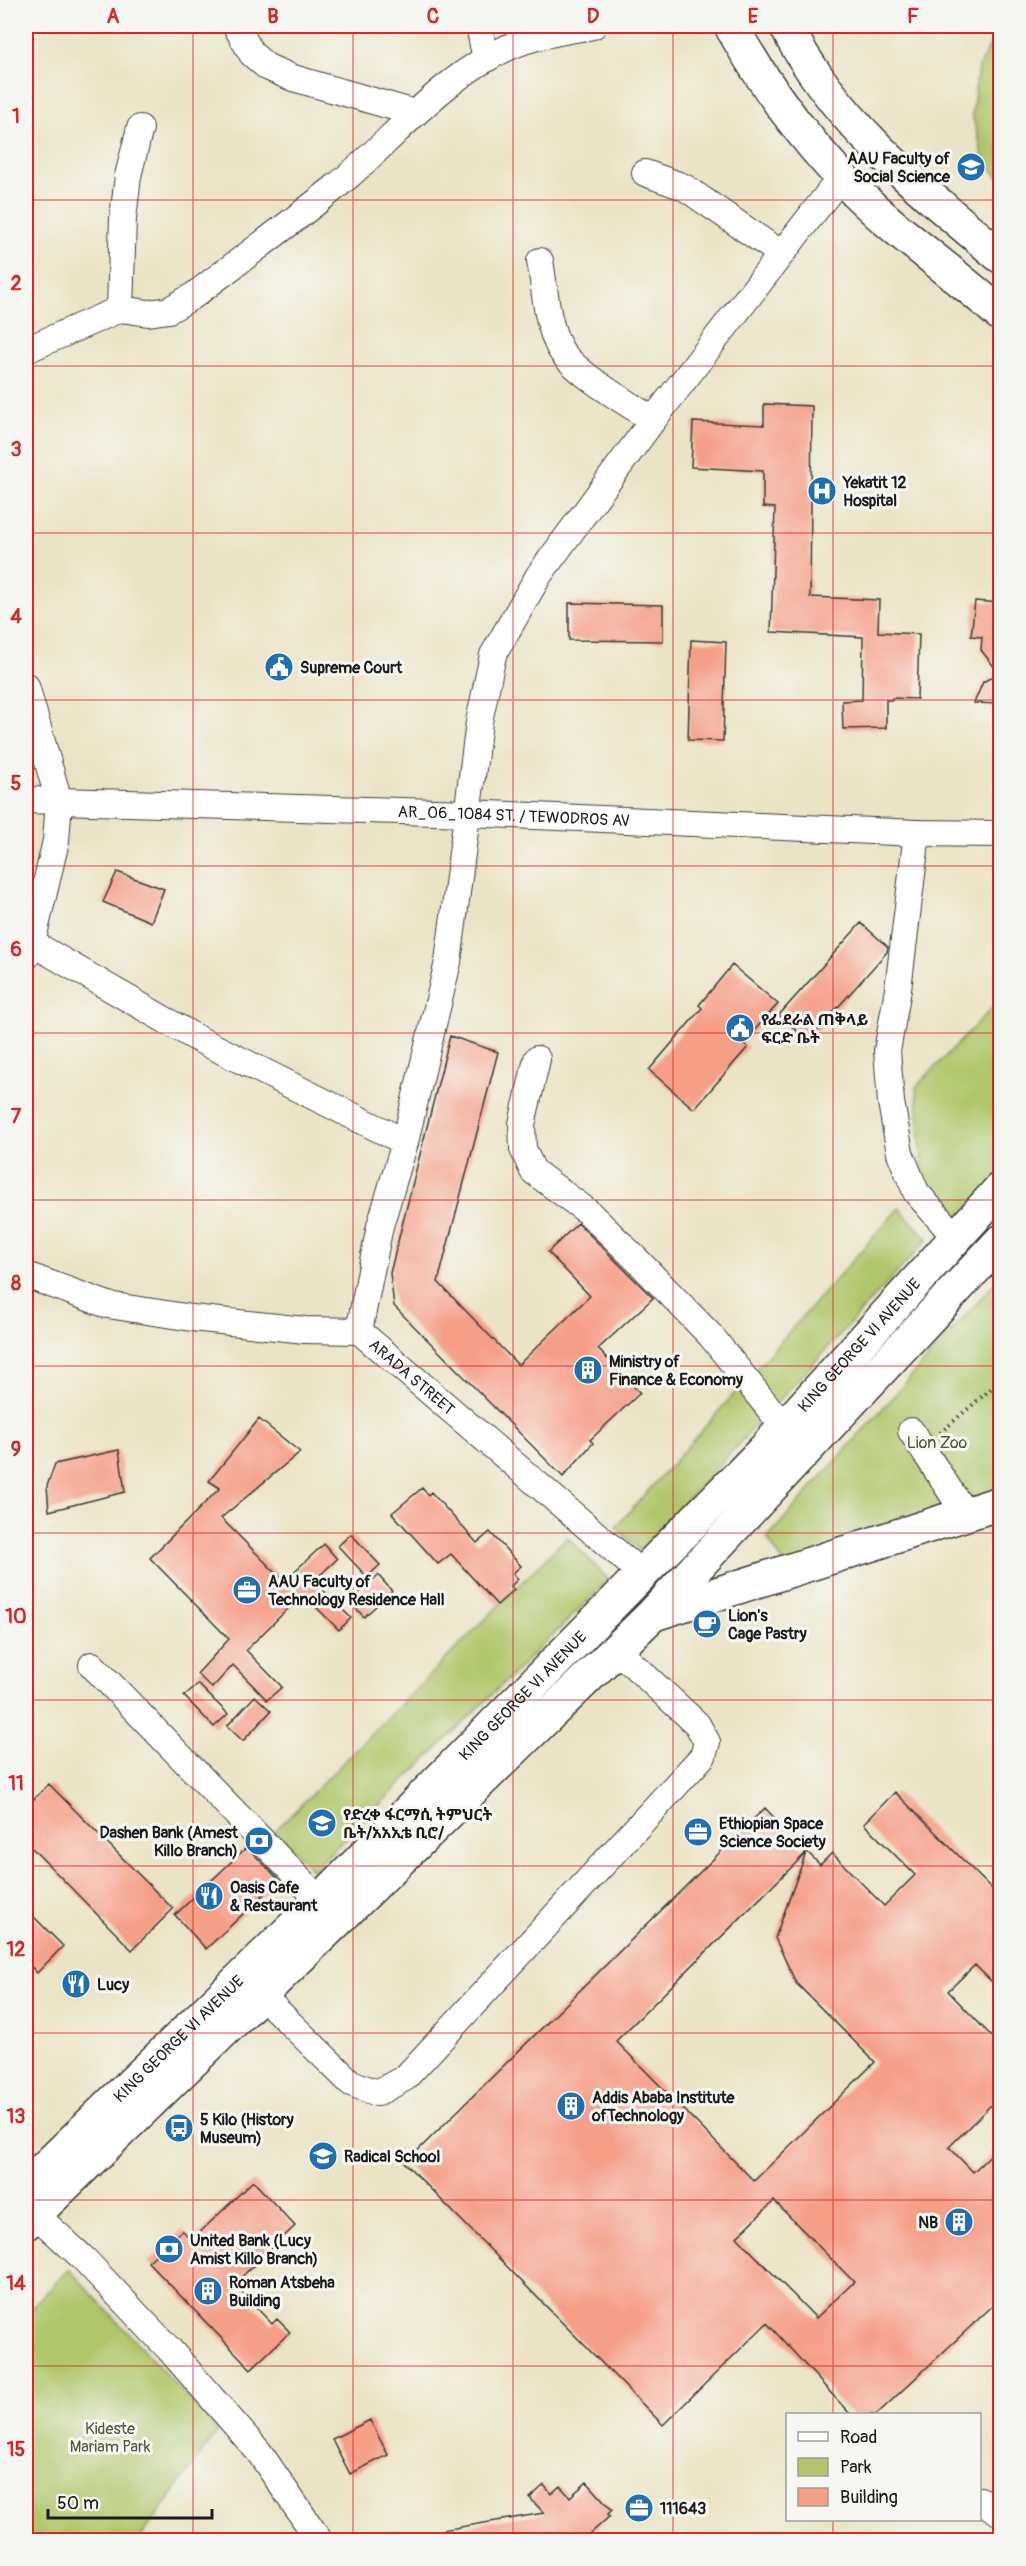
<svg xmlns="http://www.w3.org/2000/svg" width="1026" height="2566" viewBox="0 0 1026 2566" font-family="Pangolin,'Noto Sans Ethiopic',sans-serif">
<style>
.green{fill:#b1c66a;stroke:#667143;stroke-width:1.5}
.building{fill:#f59f87;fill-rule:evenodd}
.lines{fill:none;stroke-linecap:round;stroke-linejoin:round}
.minor-casing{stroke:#3b3a35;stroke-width:28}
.major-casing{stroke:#3b3a35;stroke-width:36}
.path{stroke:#3b3a35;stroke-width:4;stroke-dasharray:1.5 4.5;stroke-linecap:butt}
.minor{stroke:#fff;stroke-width:26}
.major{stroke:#fff;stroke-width:33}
.grid{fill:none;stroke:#d62828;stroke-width:1.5;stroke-opacity:0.55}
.labels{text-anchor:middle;stroke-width:6;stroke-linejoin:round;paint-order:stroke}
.poi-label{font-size:16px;font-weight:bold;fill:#1c1c1c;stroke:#f6f6f2;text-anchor:start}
.street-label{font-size:16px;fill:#1c1c1c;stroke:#f6f6f2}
.park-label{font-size:16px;fill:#505837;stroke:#f6f6f2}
.neatline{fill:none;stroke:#d62828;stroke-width:2}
.grid-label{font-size:20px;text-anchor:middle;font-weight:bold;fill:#d62828}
</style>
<rect width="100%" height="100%" fill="#f6f6f2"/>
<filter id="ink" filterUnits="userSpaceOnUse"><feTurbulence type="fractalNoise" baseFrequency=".0167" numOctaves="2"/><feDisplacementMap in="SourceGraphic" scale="12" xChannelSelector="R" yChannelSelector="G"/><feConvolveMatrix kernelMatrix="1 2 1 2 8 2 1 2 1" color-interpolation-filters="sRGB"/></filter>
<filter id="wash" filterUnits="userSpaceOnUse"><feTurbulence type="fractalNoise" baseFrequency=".008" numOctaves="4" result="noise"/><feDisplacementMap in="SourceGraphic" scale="24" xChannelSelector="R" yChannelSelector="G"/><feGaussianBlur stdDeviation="1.35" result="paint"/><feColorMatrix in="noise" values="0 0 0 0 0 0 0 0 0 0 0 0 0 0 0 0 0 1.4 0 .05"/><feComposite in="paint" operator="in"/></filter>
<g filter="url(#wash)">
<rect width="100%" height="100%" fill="#ebe3c5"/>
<path class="green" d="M1000,26V180L984,160L972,114L978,68Z
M994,1006H1000V1174L959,1219L923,1177L916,1087Z
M899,1208L928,1239L640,1551L616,1527Z
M1000,1277V1487L787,1568L767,1538Z
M567,1537L609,1580L313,1870L275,1831Z
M69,2269L218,2431L139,2540H26V2314Z"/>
<g id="blocks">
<path class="building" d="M764,404L812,406L810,597L879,600L878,632L919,634L917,699L892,698V700H886V728L843,729L842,701L862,700L863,637L771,632L775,508L763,507V471L691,467L693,422L764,425Z
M975,601L1000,603V704L974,703L983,682L999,673L981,650L982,637L971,636Z
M569,603L663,605V641L569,640Z
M691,640L726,642L723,741L688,740Z
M117,872L164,889L151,922L103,902Z
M861,923L888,947L887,952L808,1041L779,1015Z
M732,965L778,1004L743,1043L748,1047L694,1109L649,1070L702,1008L699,1005Z
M450,1036L498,1052L438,1282L518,1365L590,1296L548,1252L578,1223L653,1298L598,1349L640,1393L590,1440L593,1443L563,1477L394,1306L390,1273Z
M259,1419L300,1452L221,1518L284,1581L324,1544L337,1559L314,1581L351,1618L339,1630L303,1594L246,1650L282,1687L267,1700L233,1665L212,1688L197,1674L229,1639L150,1558L220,1488L209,1481Z
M119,1450L125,1492L49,1511L47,1486L55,1464Z
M422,1488L428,1495L431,1492L477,1543L490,1532L521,1566L513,1573L518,1579L511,1586L514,1590L497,1605L451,1554L438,1564L392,1513Z
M351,1534L380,1565L367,1577L338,1546Z
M378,1575L392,1591L364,1617L350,1602Z
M198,1684L228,1714L214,1727L184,1696Z
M255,1696L271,1711L243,1741L227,1726Z
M49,1784L173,1909L132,1950L26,1842V1807Z
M895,1792L1000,1897V1990L975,1965L948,1991L1000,2045V2096L949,2147L973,2172L1000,2146V2299L876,2415H851L767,2323L663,2425L405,2163L765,1808L820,1865L832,1853L884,1906L915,1875L864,1824ZM806,1853L775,1938L796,1983L875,2062L754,2181L616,2041ZM774,2201L854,2282L816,2318L737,2237Z
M247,1847L279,1880L206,1949L175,1915Z
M26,1909L63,1946L37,1973L26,1961Z
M253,2181L295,2226L234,2284L272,2324L277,2319L290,2332L251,2369L148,2262L182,2230L192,2240Z
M370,2420L388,2455L350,2474L332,2439Z
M587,2482L612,2510L608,2514L610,2516L582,2541H437L436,2531L544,2513L530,2498L544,2485L551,2494L560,2486L570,2497Z"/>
</g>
</g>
<g filter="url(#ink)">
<use href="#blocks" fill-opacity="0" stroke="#3b3a35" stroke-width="1.5"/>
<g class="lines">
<g class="minor-casing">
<g id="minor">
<path d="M236,26L252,54L267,67L293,78L415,113"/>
<path d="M479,26L486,59"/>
<path d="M645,173L684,187L780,253"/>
<path d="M540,261C545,289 546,321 559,347C571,371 629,404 653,420"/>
<path d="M120,309L123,218L128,176L140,128"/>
<path d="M26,350L120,309L148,313L169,310L193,296C242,259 291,223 338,185C395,138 440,78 509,47C535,35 564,31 593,26"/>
<path d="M26,686L59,801L56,841L32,943L26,957"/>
<path id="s1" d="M26,800L469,813L917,833L1000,834"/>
<path d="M917,833L898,989L887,1051L891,1102L900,1153L916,1192L955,1237"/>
<path d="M32,943L198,1039L405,1142"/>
<path d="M537,1059L522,1124L523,1149L533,1171L588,1212L638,1261L711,1336L784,1427L796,1439"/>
<path id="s2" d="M26,1275L108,1305L192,1318L305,1330L359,1331L641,1573"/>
<path d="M359,1331L380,1226L405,1142L448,962L479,722L493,655L539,575L653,420L841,177"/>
<path d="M911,1431L958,1503"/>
<path d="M92,1665L332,1913"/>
<path d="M249,1983L351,2083L377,2093L405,2078L703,1756L707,1742L697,1724L617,1650"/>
<path d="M26,2208L35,2214L84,2259L169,2349L259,2452L319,2540"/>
<path d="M980,2500L1000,2513"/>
</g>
</g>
<g class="major-casing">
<g id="major">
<path d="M731,26C774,102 830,174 898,230C932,258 967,284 1000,314"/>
<path d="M786,26C834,121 920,189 1000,256"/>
<path d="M654,1614L1000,1503"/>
<path id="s3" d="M26,2186L320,1901L761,1453L1000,1189"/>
<path d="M26,2223L652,1615L1000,1242"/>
</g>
</g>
<path class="path" d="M940,1433L1000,1381"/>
<use href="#minor" class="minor"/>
<use href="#major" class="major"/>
</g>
</g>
<path class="grid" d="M193,26V2540M353,26V2540M513,26V2540M673,26V2540M833,26V2414M26,200H1000M26,366H1000M26,533H1000M26,700H1000M26,866H1000M26,1033H1000M26,1200H1000M26,1366H1000M26,1533H1000M26,1700H1000M26,1866H1000M26,2033H1000M26,2200H1000M26,2366H1000M833,2520V2540"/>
<defs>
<g id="university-disc" transform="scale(1.5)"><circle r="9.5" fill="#1f6fb2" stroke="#f6f6f2"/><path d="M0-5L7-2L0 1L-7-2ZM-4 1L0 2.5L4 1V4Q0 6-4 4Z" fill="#fff"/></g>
<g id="hospital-disc" transform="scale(1.5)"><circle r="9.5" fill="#1f6fb2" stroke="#f6f6f2"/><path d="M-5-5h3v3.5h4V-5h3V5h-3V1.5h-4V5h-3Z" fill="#fff"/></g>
<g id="civic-disc" transform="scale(1.5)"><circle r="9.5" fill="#1f6fb2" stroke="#f6f6f2"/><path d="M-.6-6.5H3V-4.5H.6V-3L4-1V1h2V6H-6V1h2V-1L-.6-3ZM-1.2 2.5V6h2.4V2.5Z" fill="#fff"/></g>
<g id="building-disc" transform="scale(1.5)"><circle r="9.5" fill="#1f6fb2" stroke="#f6f6f2"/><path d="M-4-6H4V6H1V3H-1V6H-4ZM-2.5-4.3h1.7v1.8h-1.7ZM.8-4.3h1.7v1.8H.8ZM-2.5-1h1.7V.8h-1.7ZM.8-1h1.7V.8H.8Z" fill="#fff"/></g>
<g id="office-disc" transform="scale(1.5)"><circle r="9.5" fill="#1f6fb2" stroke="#f6f6f2"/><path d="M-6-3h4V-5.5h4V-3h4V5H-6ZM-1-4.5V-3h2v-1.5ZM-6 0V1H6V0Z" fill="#fff"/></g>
<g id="cafe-disc" transform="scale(1.5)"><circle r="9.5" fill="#1f6fb2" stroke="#f6f6f2"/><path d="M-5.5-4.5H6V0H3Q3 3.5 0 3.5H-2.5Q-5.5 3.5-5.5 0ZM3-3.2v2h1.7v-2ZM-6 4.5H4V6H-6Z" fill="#fff"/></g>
<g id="bank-disc" transform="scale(1.5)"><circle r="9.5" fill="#1f6fb2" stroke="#f6f6f2"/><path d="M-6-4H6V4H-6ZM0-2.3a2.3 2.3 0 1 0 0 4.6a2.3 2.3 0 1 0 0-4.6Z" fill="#fff"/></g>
<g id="restaurant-disc" transform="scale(1.5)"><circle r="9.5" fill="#1f6fb2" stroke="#f6f6f2"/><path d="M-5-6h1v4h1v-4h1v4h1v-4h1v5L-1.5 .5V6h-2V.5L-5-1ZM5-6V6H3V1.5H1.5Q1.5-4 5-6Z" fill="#fff"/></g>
<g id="bus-disc" transform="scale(1.5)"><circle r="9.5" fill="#1f6fb2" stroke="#f6f6f2"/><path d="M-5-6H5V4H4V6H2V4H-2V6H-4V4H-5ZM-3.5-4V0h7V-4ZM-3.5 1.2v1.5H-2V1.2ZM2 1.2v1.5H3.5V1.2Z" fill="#fff"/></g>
<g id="school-disc" transform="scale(1.5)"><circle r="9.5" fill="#1f6fb2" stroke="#f6f6f2"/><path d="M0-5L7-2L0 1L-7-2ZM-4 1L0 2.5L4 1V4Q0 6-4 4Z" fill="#fff"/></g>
</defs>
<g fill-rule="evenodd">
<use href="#university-disc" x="971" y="167"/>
<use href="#hospital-disc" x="822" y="491"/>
<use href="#civic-disc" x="279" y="667"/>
<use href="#civic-disc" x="740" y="1028"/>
<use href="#building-disc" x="588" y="1370"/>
<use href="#office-disc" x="247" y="1590"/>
<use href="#cafe-disc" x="707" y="1624"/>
<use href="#university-disc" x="322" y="1823"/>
<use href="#office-disc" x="698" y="1832"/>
<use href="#bank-disc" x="259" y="1841"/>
<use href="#restaurant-disc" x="209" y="1896"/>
<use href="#restaurant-disc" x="76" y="1984"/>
<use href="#building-disc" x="571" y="2106"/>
<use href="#bus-disc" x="179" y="2128"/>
<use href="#school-disc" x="323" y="2156"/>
<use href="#building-disc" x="959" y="2222"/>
<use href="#bank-disc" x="169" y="2249"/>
<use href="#building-disc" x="208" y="2291"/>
<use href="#office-disc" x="639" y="2508"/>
</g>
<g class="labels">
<g class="poi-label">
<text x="950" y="164" text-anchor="end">AAU Faculty of<tspan x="950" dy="18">Social Science</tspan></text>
<text x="843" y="488">Yekatit 12<tspan x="843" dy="18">Hospital</tspan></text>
<text x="300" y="673">Supreme Court</text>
<text x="761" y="1025">የፌደራል ጠቅላይ<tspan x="761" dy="18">ፍርድ ቤት</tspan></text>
<text x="609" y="1367">Ministry of<tspan x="609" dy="18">Finance &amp; Economy</tspan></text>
<text x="268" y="1587">AAU Faculty of<tspan x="268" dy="18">Technology Residence Hall</tspan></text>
<text x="728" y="1621">Lion's<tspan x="728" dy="18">Cage Pastry</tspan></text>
<text x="343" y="1820">የድረቀ ፋርማሲ ትምህርት<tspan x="343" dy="18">ቤት/አአኢቴ ቢሮ/</tspan></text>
<text x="719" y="1829">Ethiopian Space<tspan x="719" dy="18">Science Society</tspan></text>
<text x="238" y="1838" text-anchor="end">Dashen Bank (Amest<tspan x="238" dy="18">Killo Branch)</tspan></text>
<text x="230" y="1893">Oasis Cafe<tspan x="230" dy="18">&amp; Restaurant</tspan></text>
<text x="97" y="1990">Lucy</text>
<text x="592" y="2103">Addis Ababa Institute<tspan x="592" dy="18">ofTechnology</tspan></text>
<text x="200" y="2125">5 Kilo (History<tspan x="200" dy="18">Museum)</tspan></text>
<text x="344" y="2162">Radical School</text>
<text x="938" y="2228" text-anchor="end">NB</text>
<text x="190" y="2246">United Bank (Lucy<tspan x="190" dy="18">Amist Killo Branch)</tspan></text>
<text x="229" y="2288">Roman Atsbeha<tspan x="229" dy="18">Building</tspan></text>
<text x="660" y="2514">111643</text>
</g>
<g class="street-label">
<text dy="6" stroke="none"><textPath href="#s1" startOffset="488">AR_06_1084 ST. / TEWODROS AV</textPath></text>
<text dy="6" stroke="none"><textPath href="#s3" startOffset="1184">KING GEORGE VI AVENUE</textPath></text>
<text dy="6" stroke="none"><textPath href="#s2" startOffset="410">ARADA STREET</textPath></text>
<text dy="6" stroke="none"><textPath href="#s3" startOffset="698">KING GEORGE VI AVENUE</textPath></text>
<text dy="6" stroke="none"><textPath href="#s3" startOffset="212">KING GEORGE VI AVENUE</textPath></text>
</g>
<g class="park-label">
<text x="937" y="1448">Lion Zoo</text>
<text x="110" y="2434">Kideste<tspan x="110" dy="18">Mariam Park</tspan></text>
</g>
</g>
<rect width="1026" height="2566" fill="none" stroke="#f6f6f2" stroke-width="66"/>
<rect x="786" y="2413" width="195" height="108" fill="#f6f6f2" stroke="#9f9f9c" stroke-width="1.5"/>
<rect x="798" y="2432" width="30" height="9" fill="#ffffff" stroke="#9f9f9c" stroke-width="1.5"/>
<text x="840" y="2443" font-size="18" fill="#1c1c1c">Road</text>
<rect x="798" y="2458" width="30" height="18" fill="#b1c66a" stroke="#9f9f9c" stroke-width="1.5"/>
<text x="840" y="2473" font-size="18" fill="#1c1c1c">Park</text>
<rect x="798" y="2488" width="30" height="18" fill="#f59f87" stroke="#9f9f9c" stroke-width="1.5"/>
<text x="840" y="2503" font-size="18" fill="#1c1c1c">Building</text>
<path d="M48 2509v9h164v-9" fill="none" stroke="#1c1c1c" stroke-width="3"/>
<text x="57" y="2509" font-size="18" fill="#1c1c1c" stroke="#f6f6f2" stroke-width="4.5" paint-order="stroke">50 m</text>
<rect x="33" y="33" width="960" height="2500" class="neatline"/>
<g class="grid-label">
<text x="113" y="23">A</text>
<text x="273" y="23">B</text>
<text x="433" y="23">C</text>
<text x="593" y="23">D</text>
<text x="753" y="23">E</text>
<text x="913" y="23">F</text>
<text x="16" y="123">1</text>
<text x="16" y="290">2</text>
<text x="16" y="456">3</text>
<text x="16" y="623">4</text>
<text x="16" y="790">5</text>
<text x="16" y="956">6</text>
<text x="16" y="1123">7</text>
<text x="16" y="1290">8</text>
<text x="16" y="1456">9</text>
<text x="16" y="1623">10</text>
<text x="16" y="1790">11</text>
<text x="16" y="1956">12</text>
<text x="16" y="2123">13</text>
<text x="16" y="2290">14</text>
<text x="16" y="2456">15</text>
</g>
</svg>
